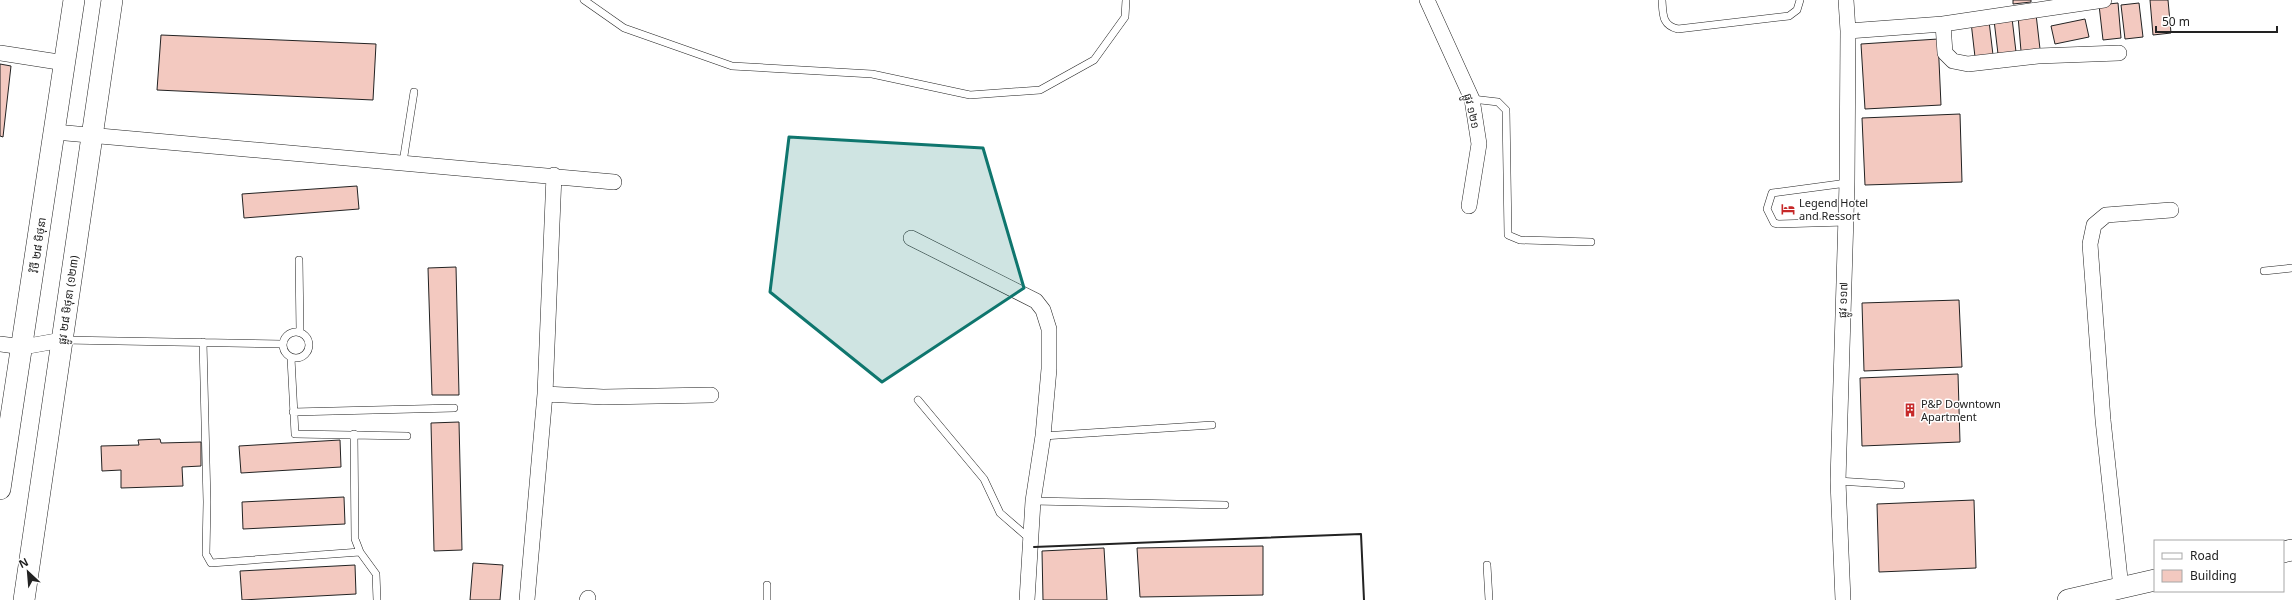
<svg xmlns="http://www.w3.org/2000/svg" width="2292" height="600" viewBox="0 0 2292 600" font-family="'Noto Sans','Noto Sans Khmer',sans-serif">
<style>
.building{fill:#f3c9c0;stroke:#222}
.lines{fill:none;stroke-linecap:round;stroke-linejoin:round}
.lane-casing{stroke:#222;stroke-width:8}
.street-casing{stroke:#222;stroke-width:16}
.secondary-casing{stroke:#222;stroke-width:22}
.lane{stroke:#fff;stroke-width:7}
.street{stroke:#fff;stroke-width:15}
.secondary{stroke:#fff;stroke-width:21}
.wall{stroke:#222;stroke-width:2}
.marked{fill:#0f766e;fill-opacity:0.2;stroke:#0f766e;stroke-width:3;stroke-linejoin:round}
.labels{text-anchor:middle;stroke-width:3;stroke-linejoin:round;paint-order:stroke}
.street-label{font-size:11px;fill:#222;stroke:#fff}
.poi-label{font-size:11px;fill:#222;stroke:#fff;text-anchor:start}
</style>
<rect width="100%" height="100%" fill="#fff"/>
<path class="building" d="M2013,0H2031V2L2013,4Z
M2150,0H2168L2171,33L2153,35Z
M2118,3L2121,38L2103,40L2099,5Z
M2139,3L2143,37L2125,39L2121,5Z
M2036,14L2040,49L2021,51L2018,16Z
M2012,18L2016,52L1998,54L1994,20Z
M2085,19L2089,37L2055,44L2051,26Z
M1989,21L1993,55L1975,57L1971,22Z
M161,35L376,44L373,100L157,90Z
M1938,39L1941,105L1865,109L1861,44Z
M0,64L11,66L3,137L0,136Z
M1960,114L1962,182L1865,185L1862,118Z
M357,186L359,209L244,218L242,194Z
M456,267L459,395H432L428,268Z
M1959,300L1962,367L1864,371L1862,303Z
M1958,374L1960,442L1862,446L1860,378Z
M459,422L462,550L434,551L431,423Z
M160,439L161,443L201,442V466L182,467L183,486L121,488V470L102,471L101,446L139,445L138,440Z
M340,440L341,467L241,473L239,446Z
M344,497L345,524L243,529L242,502Z
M1974,500L1976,568L1879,572L1877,504Z
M1263,546V595L1140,597L1137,548Z
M1104,548L1107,600H1043L1042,551Z
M473,563L503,565L500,600H470Z
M355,565L356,594L242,600L240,571Z"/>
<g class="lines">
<g class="lane-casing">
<path id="lane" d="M584,0L624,28L732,66L872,74L970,95L1040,90L1094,60L1125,17L1126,0
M1662,0C1663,15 1662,25 1678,29L1789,16L1797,10L1800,0
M1472,99L1498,102L1506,110L1508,235L1520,240L1591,242
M403,162L414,92
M1846,222L1778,224L1774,223L1767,209L1772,193L1847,183
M299,260L300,331
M2264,271L2292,268
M283 345a13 13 0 1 1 26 0a13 13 0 1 1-26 0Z
M64,340L282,344
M203,342L207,502L206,554L211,563L360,552
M291,358L295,434L407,436
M918,400L984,479L1000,513L1030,539
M293,412L454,408
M354,434L355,539L360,552L376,574L377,600
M1043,436L1212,425
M1838,481L1901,485
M1033,501L1225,505
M1487,565L1489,600
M767,585V600"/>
</g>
<g class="street-casing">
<path id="street" d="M1427,0L1472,99L1479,144L1469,206
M1943,24L1945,53L1953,61L1968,64L2038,56L2119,53
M1848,31L1943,24L2104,0
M0,53L65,63
M55,132L614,182
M911,238L1036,301L1043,310L1049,329V369L1043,436L1033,501L1027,600
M0,344L23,347L62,340
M545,394L603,397L711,395
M2121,588L2103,420L2090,244L2094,225L2106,215L2171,210
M527,600L545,394L554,175
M587,600L588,598
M1843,600L1838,481L1847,183L1848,31L1846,0"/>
</g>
<g class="secondary-casing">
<path id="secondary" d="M0,489L74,0
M2283,552L2292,550
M24,600L112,0
M2068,600L2155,580"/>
</g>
<use href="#lane" class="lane"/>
<use href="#street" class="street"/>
<use href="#secondary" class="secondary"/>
<path class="wall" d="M1034,547L1361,534L1364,600"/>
</g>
<path class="marked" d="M789,137L983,148L1024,288L882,382L770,292Z"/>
<defs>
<g id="hotel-bare" transform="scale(1.08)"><path d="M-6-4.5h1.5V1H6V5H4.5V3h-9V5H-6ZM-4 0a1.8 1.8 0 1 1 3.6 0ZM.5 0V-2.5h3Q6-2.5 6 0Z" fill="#c62828" stroke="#fff" stroke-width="2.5" paint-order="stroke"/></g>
<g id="building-bare" transform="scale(1.08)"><path d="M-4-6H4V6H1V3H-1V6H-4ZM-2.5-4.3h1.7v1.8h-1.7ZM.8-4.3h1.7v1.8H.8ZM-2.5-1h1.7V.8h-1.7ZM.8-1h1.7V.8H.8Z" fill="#c62828" stroke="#fff" stroke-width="2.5" paint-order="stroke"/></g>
</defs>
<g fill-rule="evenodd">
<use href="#hotel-bare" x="1788" y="209"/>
<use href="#building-bare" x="1910" y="410"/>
</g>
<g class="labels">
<g class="street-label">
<text transform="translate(1472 111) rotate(77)" y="4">ផ្លូវ ១២១</text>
<text transform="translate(38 245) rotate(-82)" y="4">វិថី ២៨ មិថុនា</text>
<text transform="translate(68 300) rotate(-82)" y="4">ផ្លូវ ២៨ មិថុនា (១២៣)</text>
<text transform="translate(1843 300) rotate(-88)" y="4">ផ្លូវ ១១៧</text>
</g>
<g class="poi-label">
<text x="1799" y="207">Legend Hotel<tspan x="1799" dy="13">and Ressort</tspan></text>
<text x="1921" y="408">P&amp;P Downtown<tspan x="1921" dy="13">Apartment</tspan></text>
</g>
</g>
<rect x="2154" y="540" width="130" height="52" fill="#ffffff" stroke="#a7a7a7"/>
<rect x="2162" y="553" width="20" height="6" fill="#ffffff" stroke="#a7a7a7"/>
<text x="2190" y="560" font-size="12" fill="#222222">Road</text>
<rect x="2162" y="570" width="20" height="12" fill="#f3c9c0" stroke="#a7a7a7"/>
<text x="2190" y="580" font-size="12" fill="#222222">Building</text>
<g transform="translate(28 572) rotate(334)" stroke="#ffffff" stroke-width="3" paint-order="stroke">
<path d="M0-3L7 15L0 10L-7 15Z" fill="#222222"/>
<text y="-6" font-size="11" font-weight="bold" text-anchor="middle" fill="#222222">N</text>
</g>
<path d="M2156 26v6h121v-6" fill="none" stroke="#222222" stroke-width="2"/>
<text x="2162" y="26" font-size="12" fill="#222222" stroke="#ffffff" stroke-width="3" paint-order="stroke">50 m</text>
</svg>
